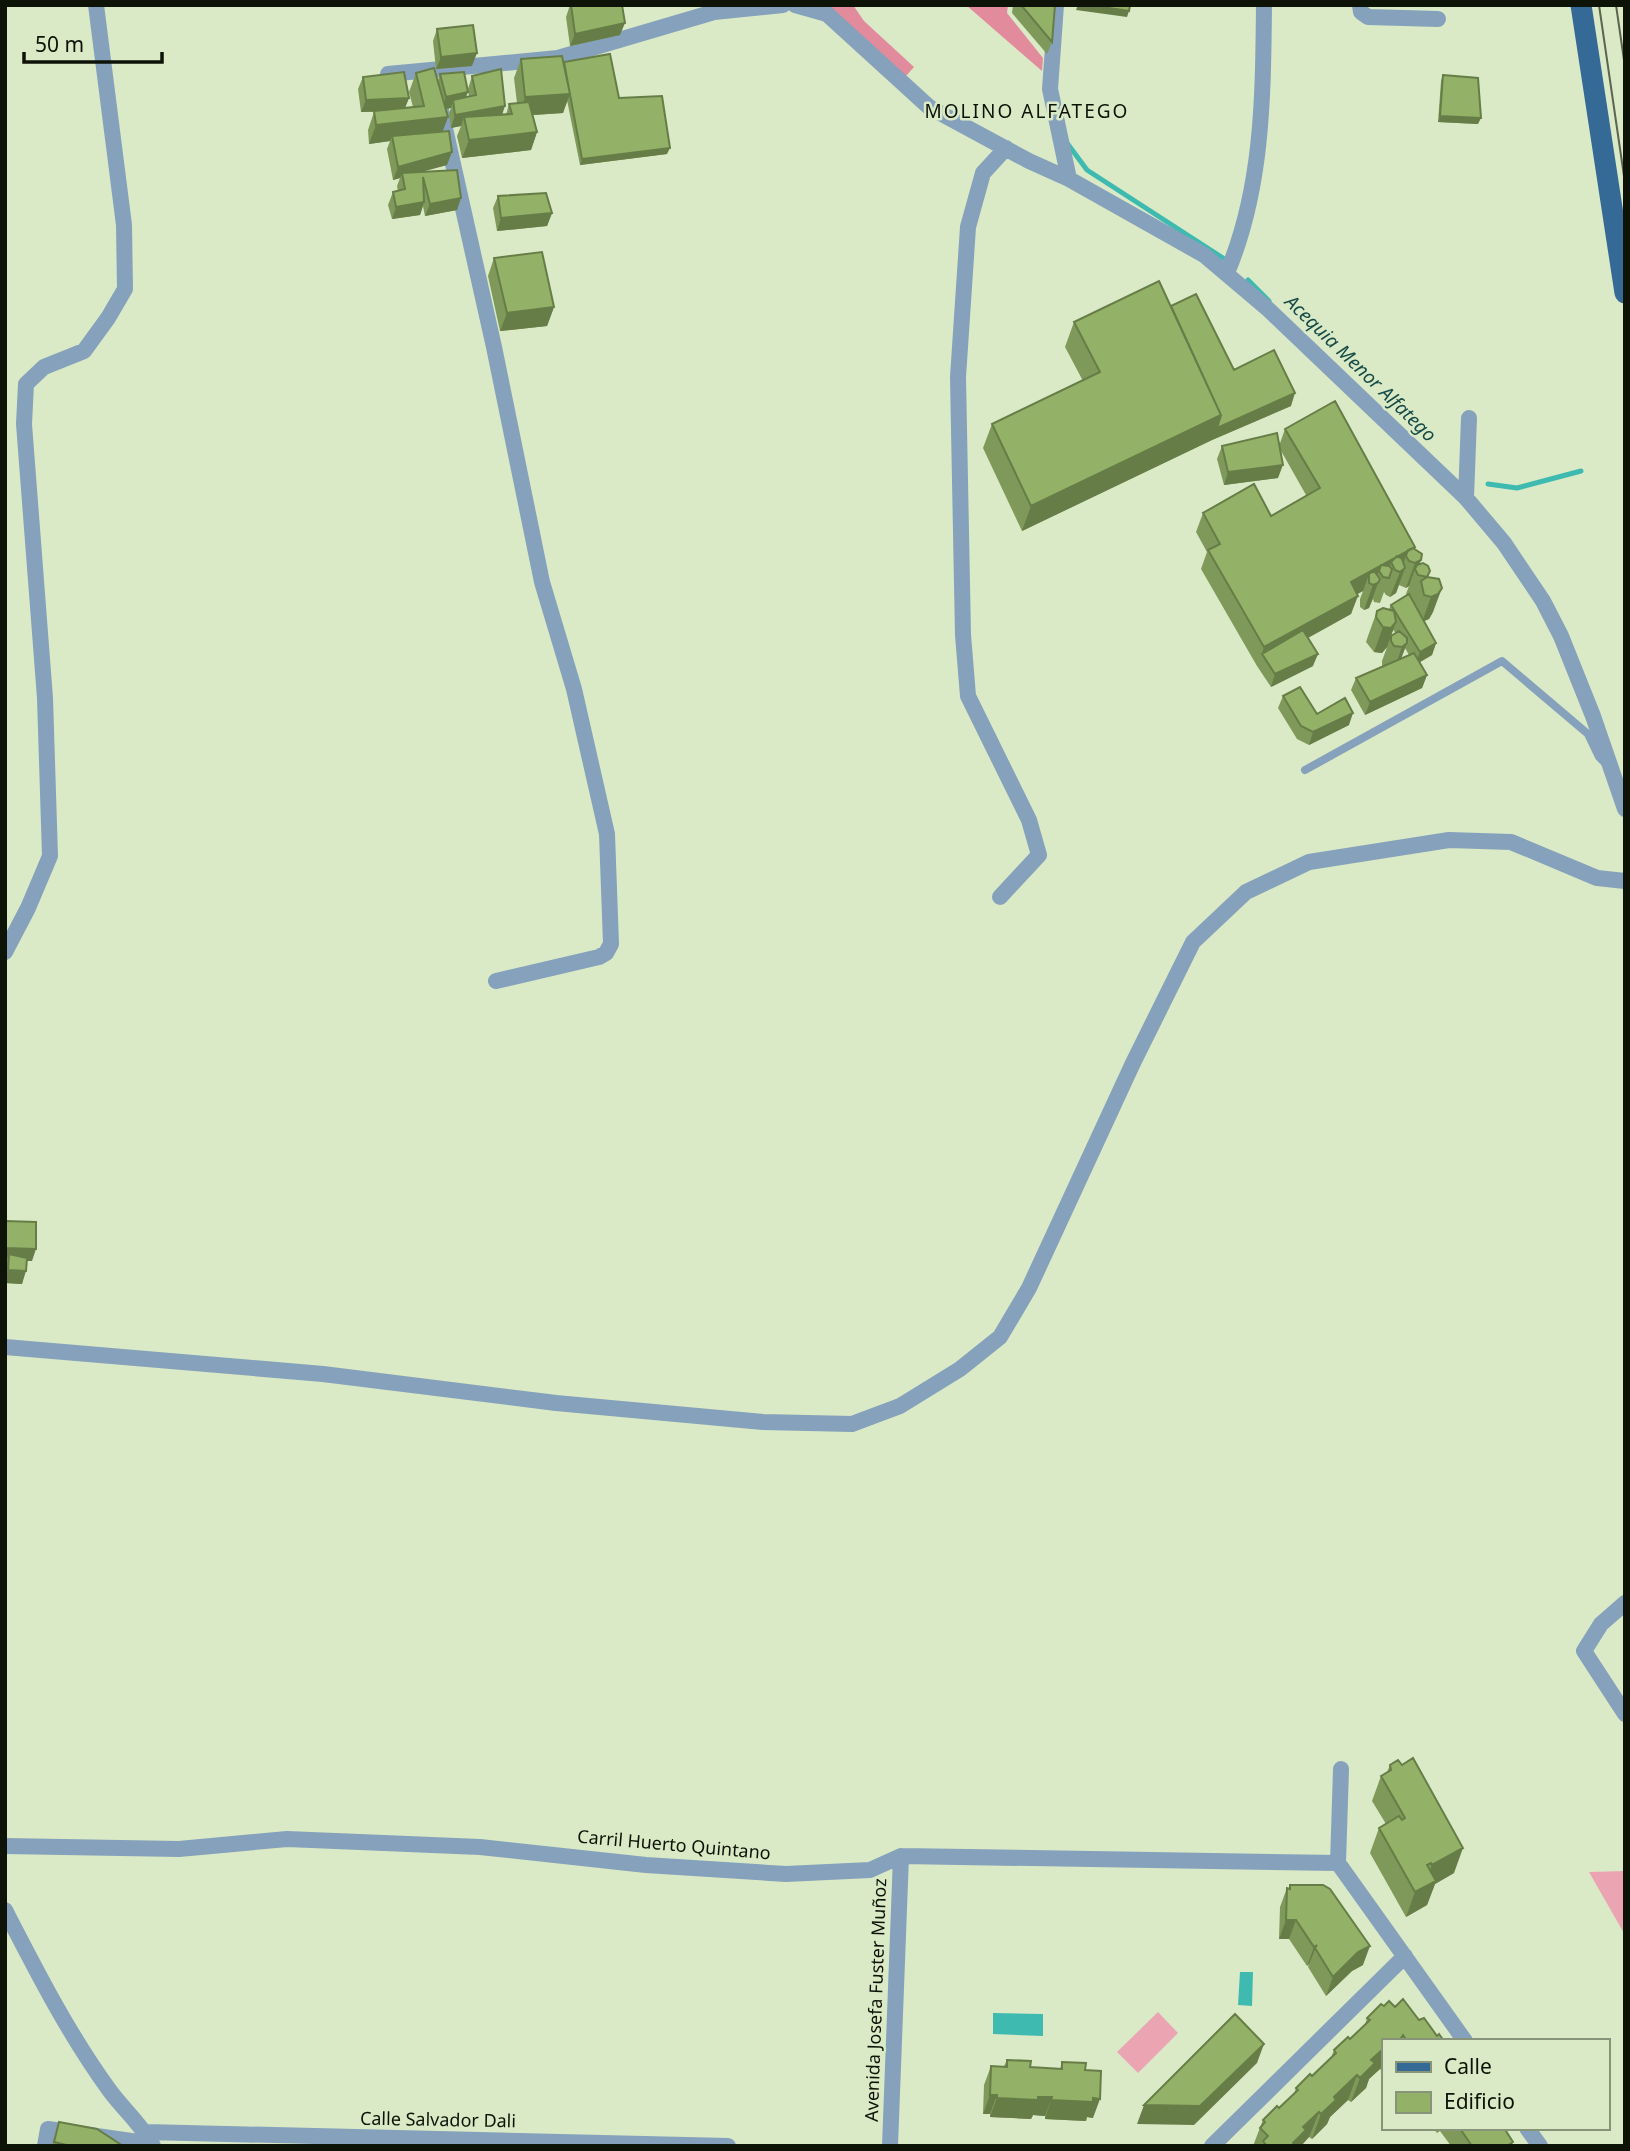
<svg xmlns="http://www.w3.org/2000/svg" width="1630" height="2151" viewBox="0 0 1630 2151" font-family="'Noto Sans',sans-serif">
<style>
.green{fill:#eba4b1}
.forest{fill:#e28b9d}
.water{fill:#3fbab0}
.lines{fill:none;stroke-linecap:round;stroke-linejoin:round}
.stream{stroke:#3fbab0;stroke-width:5}
.lane{stroke:#86a1bb;stroke-width:8}
.street{stroke:#86a1bb;stroke-width:16}
.primary{stroke:#356996;stroke-width:21}
.tram{stroke:#5c6550;stroke-width:2}
.wall{fill:#7e9959;fill-rule:evenodd}
.shaded-wall{fill:#677d48}
.building{fill:#93b267;stroke:#677d48;stroke-width:2}
.labels{text-anchor:middle;stroke-width:5;stroke-linejoin:round;paint-order:stroke}
.street-label{font-size:18px;fill:#0d1307;stroke:#daeac6}
.neighbourhood-label{font-size:19px;letter-spacing:2px;fill:#0d1307;stroke:#daeac6}
.water-label{font-size:19px;font-style:italic;fill:#174b47;stroke:#daeac6}
</style>
<rect width="100%" height="100%" fill="#daeac6"/>
<path class="green" d="M1625,1871V1935L1589,1872Z
M1158,2012L1178,2033L1138,2073L1117,2052Z"/>
<path class="forest" d="M826,5H853L864,21L914,67L906,76Z
M966,5H1008L1007,13L1043,58L1042,71Z"/>
<path class="water" d="M1240,1972H1253L1252,2006L1238,2005Z
M993,2013L1043,2014V2036L993,2034Z"/>
<g class="lines">
<path class="stream" d="M1067,143L1087,170L1223,258
M1248,280L1269,301
M1488,484L1517,488L1581,471"/>
<path class="lane" d="M1305,770L1502,661L1588,734L1599,757L1606,764"/>
<path class="street" d="M795,5L827,14L929,107L1029,161L1069,179L1204,255L1269,310L1466,498L1504,543L1543,601L1561,636L1593,716L1625,809
M1056,5L1050,89L1069,179
M1360,5L1361,12L1368,17L1438,19
M388,74L558,58L714,12L783,5
M440,106L494,347L542,582L574,689L607,834L611,944L606,953L599,957L496,981
M1227,273C1263,187 1263,97 1264,5
M1466,498L1469,418
M1000,897L1039,855L1029,820L968,696L963,635L958,377L968,227L983,173L1006,148
M5,952L28,908L50,856L45,698L24,424L26,384L44,367L84,351L108,318L125,289L124,225L96,5
M5,1347L323,1374L556,1403L763,1422L852,1424L900,1406L960,1369L1000,1337L1029,1288L1133,1063L1193,942L1246,892L1309,862L1449,840L1511,842L1597,878L1625,881
M1625,1603L1601,1624L1584,1651L1625,1714
M1341,1769L1338,1863L1465,2041
M5,1846L179,1849L287,1839L480,1847L646,1865L786,1874L870,1870L901,1856L1338,1863
M5,1910C37,1972 69,2035 110,2091C124,2110 142,2125 153,2146
M1527,2128L1540,2146
M146,2132L728,2146
M45,2146L48,2129L152,2144
M890,2146L901,1856
M1212,2146L1405,1956"/>
<path class="primary" d="M1581,5L1625,293"/>
<path class="tram" d="M1599,5L1625,183
M1616,5L1625,67"/>
</g>
<path class="wall" d="M570,5H571L620,35L570,46L566,17Z
M1013,5H1055L1052,42L1047,54L1012,13Z
M437,29L472,66L436,69L433,41Z
M521,59L564,62L619,98L667,154L580,165L567,100L563,113L533,115L537,132L531,150L462,158L457,136L461,126L451,128L449,113L451,108L445,109L448,117L442,131L447,165L419,172L457,210L425,216L423,206L420,215L392,219L388,205L393,192L398,191L397,186L400,178L393,180L387,149L390,141L369,144L368,130L374,112H361L358,89L363,77L409,98L405,108L413,107L409,92L416,73L438,80L440,74L466,97H469L468,89L472,76L502,115H506L509,104L517,103L514,78Z
M1443,75L1478,124L1438,122L1441,81Z
M498,196L552,213L547,226L497,231L493,208Z
M494,258L554,307L547,326L500,331L488,276Z
M1171,306L1234,370L1291,406L1212,440L1022,531L983,448L992,424L1083,381L1065,347L1074,322Z
M1285,429L1415,547L1414,549L1420,564L1428,577L1439,579L1433,612L1429,619L1424,621L1436,643L1432,655L1420,662L1427,675L1422,688L1365,715L1351,690L1356,678L1382,667V661L1391,636L1396,633L1393,630L1387,647L1382,653L1374,652L1366,642L1368,636L1377,611L1389,609L1391,605L1407,596L1406,594L1409,586L1406,588L1399,585L1396,593L1390,597L1386,595L1384,592L1380,603L1374,602L1373,599L1369,608L1364,610L1360,607V599L1363,591L1357,594L1351,614L1308,638L1313,666L1271,687L1257,666L1201,569L1207,552L1196,532L1203,513L1271,516L1306,495L1280,449L1278,478L1224,485L1217,459L1222,446H1279ZM1405,648L1409,655L1401,658Z
M1283,696L1317,714L1349,725L1309,745L1297,739L1278,708Z
M5,1221L32,1261H27L22,1284L5,1283V1264L6,1261H5Z
M1390,1765L1454,1873L1435,1884L1427,1905L1406,1917L1370,1853L1379,1828L1386,1824L1372,1801L1381,1776L1387,1772Z
M1290,1885L1363,1965L1352,1971L1326,1996L1308,1967L1309,1964L1307,1966L1289,1939H1279L1280,1907L1287,1888L1289,1889Z
M1384,2006L1395,2007L1419,2020L1444,2041H1383V2072L1380,2069L1369,2079L1366,2088L1351,2102L1348,2100L1330,2117L1327,2124L1312,2139L1309,2137L1301,2146H1253L1263,2120L1279,2108L1294,2094L1296,2088L1312,2076L1331,2058L1334,2050L1350,2039L1365,2025L1367,2018Z
M1007,2060L1030,2067L1060,2069L1062,2062L1085,2070L1093,2118L1087,2117L1086,2121L1045,2119V2116L1033,2115L1031,2119L990,2117V2114H983L984,2085L991,2066H1004Z
M59,2122L123,2146H52Z
M1433,2128H1504L1513,2142L1511,2146H1451L1440,2131L1437,2133Z"/>
<path class="shaded-wall" d="M1078,5H1089L1129,11L1127,17L1076,10Z
M625,23L620,35L570,46L575,34Z
M477,53L472,66L436,69L441,57Z
M468,92L463,105L453,100L451,108L441,110L446,97Z
M570,94L563,113L518,116L525,97Z
M409,98L404,110L361,112L366,100Z
M505,106L501,118L464,117L461,126L451,128L455,115Z
M1440,116L1481,118L1478,124L1438,122Z
M448,117L441,136H392L390,141L369,144L376,125Z
M537,132L531,150L462,158L469,140Z
M670,148L667,154L580,165L582,159Z
M452,152L447,165L403,177L402,173L400,178L393,180L398,167Z
M461,198L457,210L425,216L430,204Z
M424,202L420,215L392,219L396,207Z
M552,213L547,226L497,231L501,218Z
M554,307L547,326L500,331L507,313Z
M1295,393L1291,406L1212,440L1022,531L1031,506L1221,415Z
M1283,465L1278,478L1224,485L1228,472Z
M1415,547L1410,561L1406,556L1401,570L1391,562L1386,577L1379,571L1374,584L1378,583L1369,608L1364,610L1373,585L1369,574L1363,591L1345,601L1351,582Z
M1421,560L1417,572L1415,569L1409,586L1406,588L1415,563Z
M1405,568L1396,593L1390,597L1400,572Z
M1442,588L1433,612L1429,619L1422,622L1431,597Z
M1358,596L1351,614L1266,661L1262,654L1264,647Z
M1396,622L1387,647L1382,653L1374,652L1383,627Z
M1407,643L1398,667L1393,672L1402,647Z
M1436,643L1432,655L1415,665L1420,652Z
M1318,654L1313,666L1271,687L1275,674Z
M1427,675L1422,688L1365,715L1370,702Z
M1353,713L1349,725L1309,745L1313,732Z
M5,1248L36,1249L32,1261H9V1254L6,1261H5Z
M8,1270L26,1271L22,1284L5,1283V1278Z
M1463,1848L1454,1873L1435,1884L1427,1905L1406,1917L1415,1892L1424,1887L1432,1865Z
M1286,1920H1296L1289,1939H1279Z
M1317,1945L1309,1964L1307,1966L1314,1947Z
M1370,1946L1363,1965L1352,1971L1326,1996L1333,1977L1358,1952Z
M1264,2044L1257,2063L1194,2125L1137,2124L1144,2105Z
M1383,2049V2060L1380,2069L1369,2079L1366,2088L1351,2102L1360,2078L1371,2060Z
M1357,2075L1348,2100L1330,2117L1327,2124L1312,2139L1321,2114L1334,2097Z
M990,2095H997L990,2114H983Z
M1038,2097H1052L1045,2116L1033,2115L1031,2119L990,2117L997,2098Z
M1093,2098L1100,2099L1093,2118L1087,2117L1086,2121L1045,2119L1051,2100Z
M1319,2112L1309,2137L1301,2146H1292L1303,2127Z"/>
<path class="building" d="M571,5H622L625,23L575,34Z
M1021,5H1055L1052,42Z
M1089,5H1130L1129,11Z
M473,25L477,53L441,57L437,29Z
M610,54L619,98L662,96L670,148L582,159L564,62Z
M562,56L570,94L525,97L521,59Z
M434,68L448,117L376,125L374,111L424,106L416,73Z
M501,69L505,106L455,115L453,100L476,95L472,76Z
M404,72L409,98L366,100L363,77Z
M464,72L468,92L446,97L440,74Z
M1443,75L1478,78L1481,118L1440,116Z
M529,102L537,132L469,140L464,117L512,114L509,104Z
M449,131L452,152L398,167L392,136Z
M457,170L461,198L430,204L423,177L424,202L396,207L393,192L405,189L402,173Z
M546,193L552,213L501,218L498,196Z
M542,252L554,307L507,313L494,258Z
M1159,281L1221,415L1031,506L992,424L1100,372L1074,322Z
M1196,294L1234,370L1274,350L1295,393L1217,428L1221,415L1171,306Z
M1335,401L1415,547L1351,582L1358,596L1264,647L1208,550L1220,544L1203,513L1254,484L1271,516L1320,488L1285,429Z
M1277,433L1283,465L1228,472L1222,446Z
M1413,548L1422,554L1421,560L1415,563L1409,561L1406,556L1408,550Z
M1397,556L1402,559L1405,568L1400,572L1395,570L1391,562Z
M1423,563L1428,566L1430,571L1427,577L1439,579L1442,588L1438,594L1431,597L1424,595L1421,581L1427,577L1418,575L1415,569L1417,565Z
M1381,565L1389,566L1392,569L1389,578L1383,577L1379,571Z
M1374,571L1380,579L1378,583L1373,585L1369,583V574Z
M1409,594L1436,643L1420,652L1391,605Z
M1383,608L1394,611L1396,622L1391,628L1383,627L1376,617L1377,611Z
M1303,630L1318,654L1275,674L1262,654Z
M1399,631L1407,638V643L1402,647L1394,646L1391,641V636Z
M1414,653L1427,675L1370,702L1356,678Z
M1300,687L1317,714L1345,698L1353,713L1313,732L1301,726L1283,696Z
M5,1221L36,1222V1249L5,1248Z
M9,1254L27,1258L26,1271L8,1270Z
M1413,1758L1463,1848L1432,1865L1431,1863L1427,1865L1436,1881L1415,1892L1379,1828L1399,1816L1402,1820L1405,1818L1381,1776L1391,1770L1390,1765L1398,1760L1402,1765Z
M1290,1885H1323L1330,1889L1370,1946L1358,1952L1333,1977L1315,1948L1317,1945L1314,1947L1296,1920H1286L1287,1888L1290,1889Z
M1403,1999L1419,2020L1424,2018L1437,2036L1439,2034L1444,2041H1407L1403,2035L1399,2041H1383V2049L1371,2060L1375,2063L1360,2078L1357,2075L1334,2097L1336,2100L1321,2114L1319,2112L1303,2127L1306,2130L1293,2143L1295,2146H1267L1263,2141L1268,2136L1260,2128L1265,2122L1263,2120L1277,2106L1279,2108L1298,2090L1296,2088L1310,2074L1312,2076L1336,2053L1334,2050L1348,2037L1350,2039L1370,2020L1367,2018L1381,2004L1384,2006L1389,2001L1395,2007Z
M1235,2014L1264,2044L1200,2106L1144,2105Z
M1007,2060L1031,2061L1030,2067L1062,2069V2062L1086,2063L1085,2070L1101,2071L1100,2099L1093,2098V2102L1051,2100L1052,2097H1038V2100L997,2098V2095H990L991,2066L1007,2067Z
M59,2122L97,2129L123,2146H71L54,2142Z
M1463,2128H1504L1513,2142L1507,2146H1472L1461,2130Z"/>
<g class="labels">
<g class="street-label">
<text transform="translate(674 1845) rotate(5)" y="6">Carril Huerto Quintano</text>
<text transform="translate(876 2000) rotate(-88)" y="6">Avenida Josefa Fuster Muñoz</text>
<text transform="translate(438 2120) rotate(1)" y="6">Calle Salvador Dali</text>
</g>
<g class="neighbourhood-label">
<text x="1027" y="118">MOLINO ALFATEGO</text>
</g>
<g class="water-label">
<text transform="translate(1361 368) rotate(44)" y="7">Acequia Menor Alfatego</text>
</g>
</g>
<rect width="1630" height="2151" fill="none" stroke="#0d1307" stroke-width="14"/>
<rect x="1382" y="2039" width="228" height="91" fill="#daeac6" stroke="#88947a" stroke-width="2"/>
<rect x="1396" y="2062" width="35" height="10" fill="#356996" stroke="#88947a" stroke-width="2"/>
<text x="1444" y="2074" font-size="21" fill="#0d1307">Calle</text>
<rect x="1396" y="2092" width="35" height="21" fill="#93b267" stroke="#88947a" stroke-width="2"/>
<text x="1444" y="2109" font-size="21" fill="#0d1307">Edificio</text>
<path d="M24 52v10h138v-10" fill="none" stroke="#0d1307" stroke-width="3.5"/>
<text x="35" y="52" font-size="21" fill="#0d1307" stroke="#daeac6" stroke-width="5" paint-order="stroke">50 m</text>
</svg>
